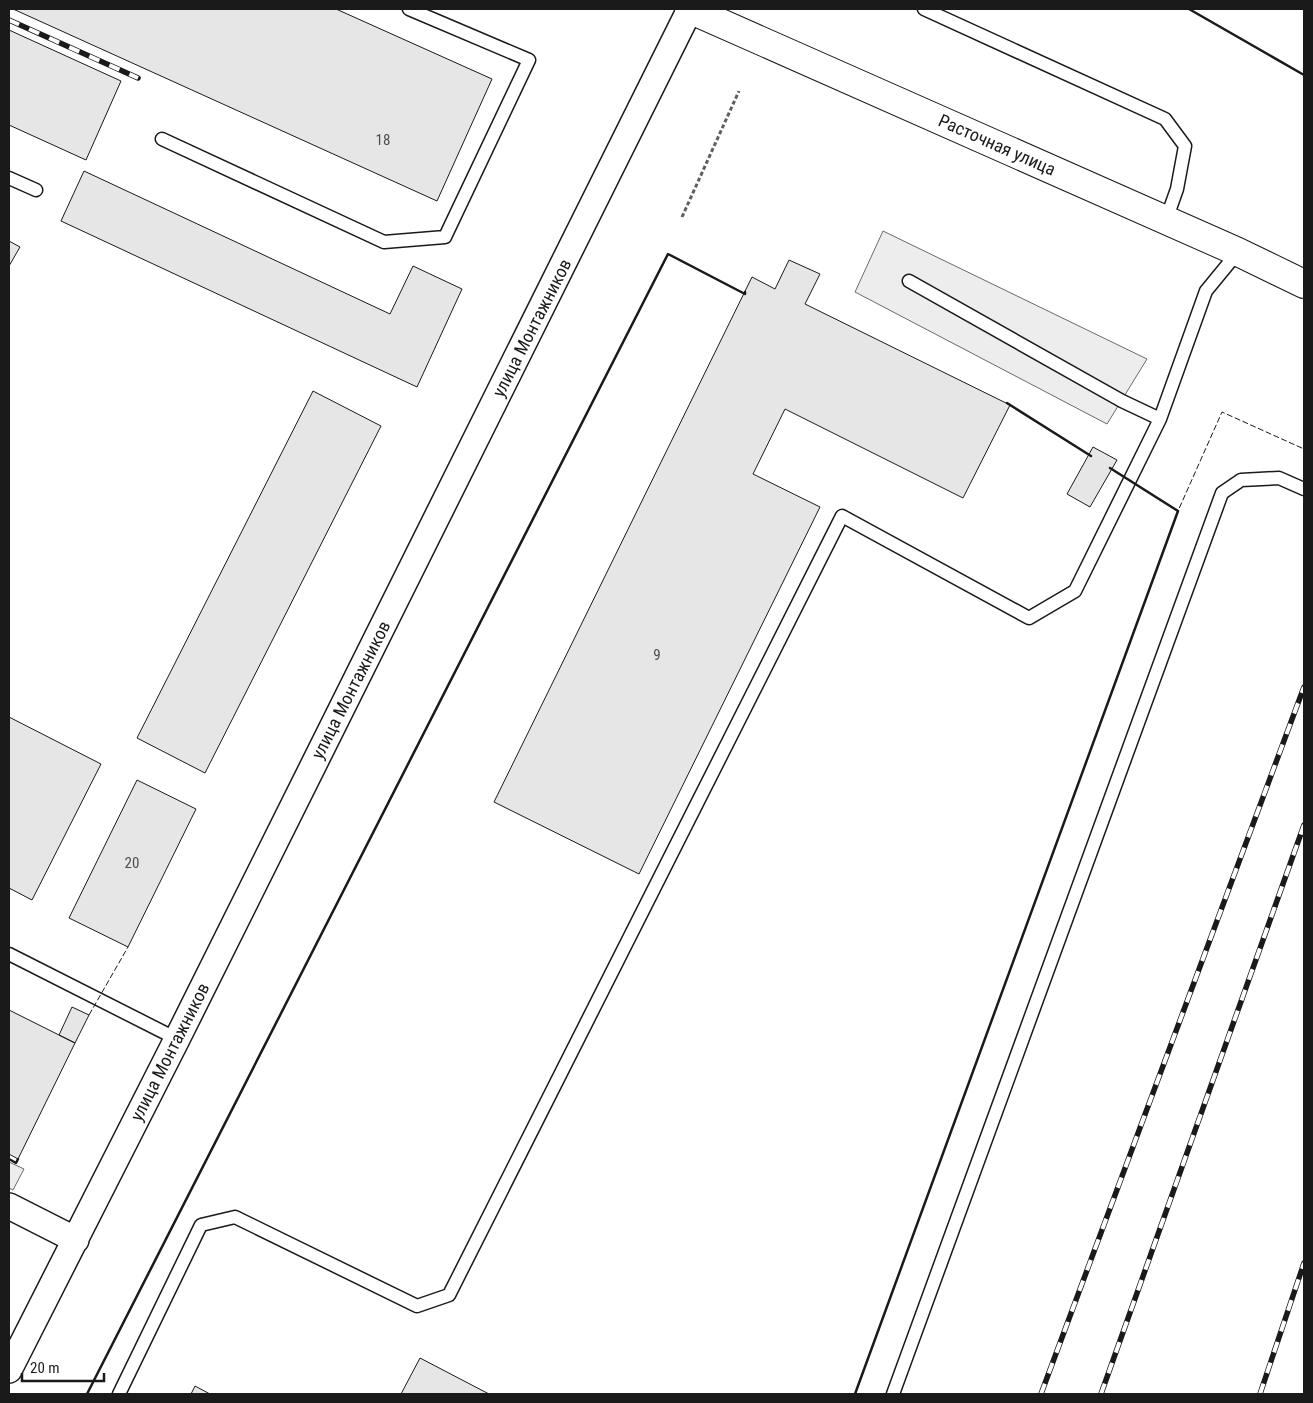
<svg xmlns="http://www.w3.org/2000/svg" width="1313" height="1403" viewBox="0 0 1313 1403" font-family="'Roboto Condensed',sans-serif">
<style>
.parking{fill:#ededed;stroke:#6a6a6a}
.building{fill:#e6e6e6;stroke:#1a1a1a}
.lines{fill:none;stroke-linecap:round;stroke-linejoin:round}
.service-casing{stroke:#1a1a1a;stroke-width:15}
.minor-casing{stroke:#1a1a1a;stroke-width:28}
.primary-casing{stroke:#1a1a1a;stroke-width:30}
.path{stroke:#5f5f5f;stroke-width:3;stroke-dasharray:4 2.5;stroke-linecap:butt}
.service{stroke:#fff;stroke-width:12}
.minor{stroke:#fff;stroke-width:25}
.primary{stroke:#fff;stroke-width:28}
.rail-casing{stroke:#1a1a1a;stroke-width:5.5}
.rail{stroke:#fff;stroke-width:4;stroke-dasharray:11;stroke-linecap:butt}
.fence{stroke:#1a1a1a;stroke-width:1;stroke-dasharray:6 2.5;stroke-linecap:butt}
.wall{stroke:#1a1a1a;stroke-width:2.5}
.labels{text-anchor:middle;stroke-width:4;stroke-linejoin:round;paint-order:stroke}
.number-label{font-size:15px;fill:#4d4d4d}
.street-label{font-size:18px;fill:#1a1a1a;stroke:#fff}
</style>
<rect width="100%" height="100%" fill="#fff"/>
<path class="parking" d="M883,231L1147,359L1107,424L855,292Z
M9,1162L24,1169L13,1190L9,1188Z"/>
<path class="building" d="M13,9H336L492,79L437,201Z
M9,30L121,81L86,160L9,125Z
M84,171L390,314L413,266L462,289L417,387L61,221Z
M9,241L20,247L9,266Z
M789,260L820,274L805,304L1010,405L963,498L785,409L753,474L820,507L639,874L494,802L752,277L775,289Z
M313,391L381,426L205,773L137,738Z
M1093,447L1117,460L1090,507L1067,494Z
M9,717L101,764L32,900L9,888Z
M137,780L196,809L128,947L69,918Z
M72,1007L89,1015L75,1043L59,1035Z
M9,1010L75,1043L18,1159L9,1154Z
M420,1358L489,1394H401Z
M195,1386L210,1394H191Z"/>
<g class="lines">
<g class="service-casing">
<path id="service" d="M924,9L1165,119L1185,146L1177,189L1166,220
M162,139L384,242L445,237L529,60L409,9
M9,178L36,190
M909,281L1122,401L1160,419L1206,291L1238,252
M9,954L177,1039
M119,1394L201,1225L235,1217L417,1306L449,1295L842,516L1029,618L1075,591L1160,419
M893,1394L1222,493L1241,480L1279,478L1304,489"/>
</g>
<g class="minor-casing">
<path id="minor" d="M9,1206L76,1240
M9,1370L177,1039L690,9"/>
</g>
<g class="primary-casing">
<path id="primary" d="M689,9L1238,252L1304,284"/>
</g>
<path class="path" d="M682,217L739,91"/>
<use href="#service" class="service"/>
<use href="#minor" class="minor"/>
<use href="#primary" class="primary"/>
<g class="rail-casing">
<path id="rail" d="M9,20L138,78
M1041,1394L1304,687
M1101,1394L1304,825
M1260,1394L1304,1263"/>
</g>
<use href="#rail" class="rail"/>
<path class="fence" d="M89,1015L128,947
M855,1394L1178,511L1222,412L1304,449"/>
<path class="wall" d="M1189,9L1304,75
M1007,403L1091,456
M9,1159L16,1163L18,1159
M87,1394L668,254L745,294V292
M855,1394L1178,511L1110,468"/>
</g>
<g class="labels">
<g class="number-label">
<text x="383" y="145">18</text>
<text x="657" y="660">9</text>
<text x="132" y="868">20</text>
</g>
<g class="street-label">
<text transform="translate(997 145) rotate(24)" y="6">Расточная улица</text>
<text transform="translate(532 328) rotate(-63)" y="6">улица Монтажников</text>
<text transform="translate(351 690) rotate(-63)" y="6">улица Монтажников</text>
<text transform="translate(170 1052) rotate(-63)" y="6">улица Монтажников</text>
</g>
</g>
<rect width="1313" height="1403" fill="none" stroke="#1a1a1a" stroke-width="20"/>
<path d="M22 1373v8h82v-8" fill="none" stroke="#1a1a1a" stroke-width="2.5"/>
<text x="30" y="1373" font-size="15" fill="#1a1a1a" stroke="#ffffff" stroke-width="4" paint-order="stroke">20 m</text>
</svg>
